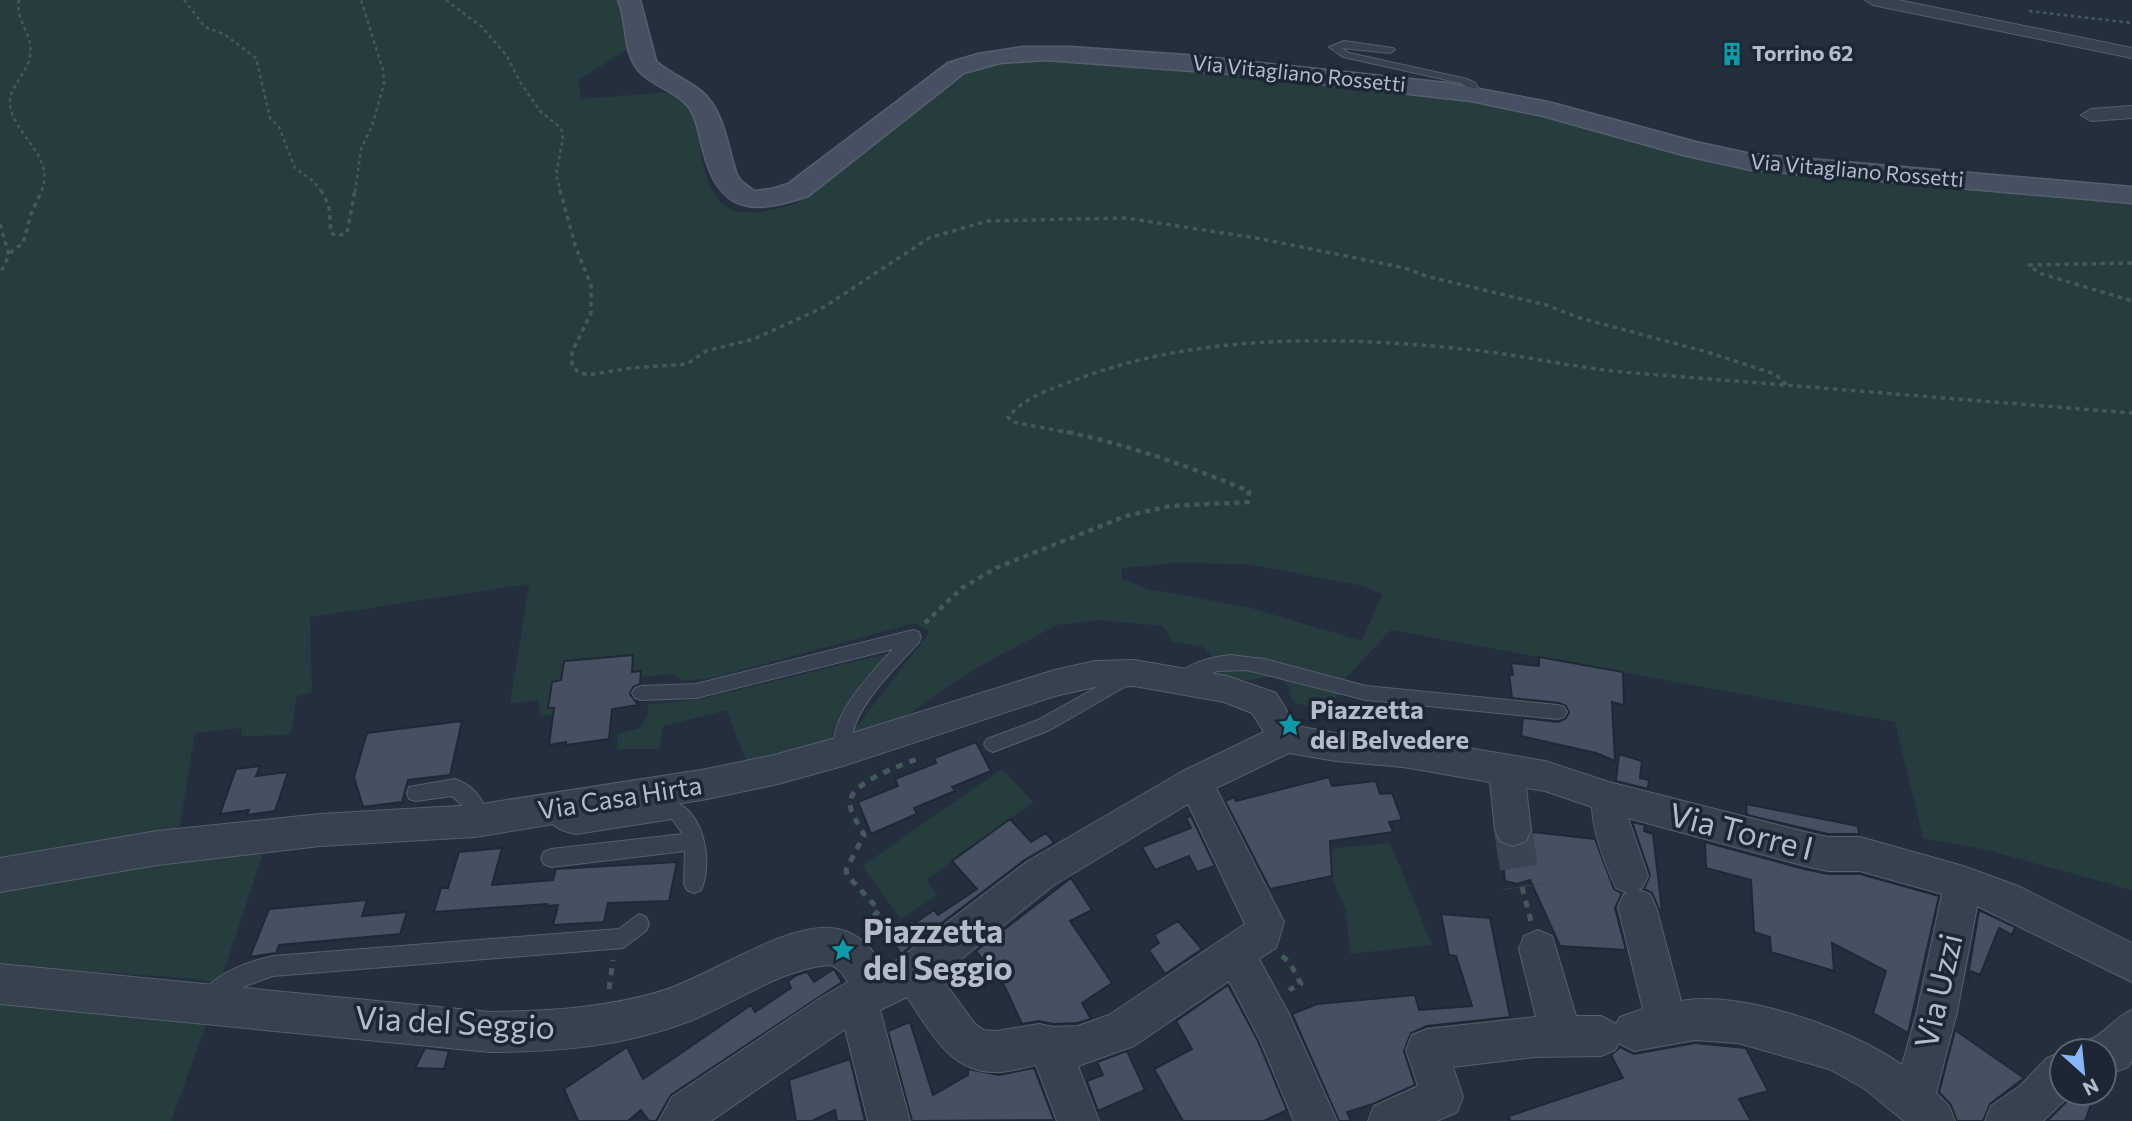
<svg xmlns="http://www.w3.org/2000/svg" width="2132" height="1121" viewBox="0 0 2132 1121" font-family="Commissioner,sans-serif">
<style>
.green{fill:#263c3f;fill-rule:evenodd}
.building{fill:#455162;stroke:#1f2835;stroke-width:2}
.lines{fill:none;stroke-linecap:round;stroke-linejoin:round}
.street-tunnel{stroke:#3a4453;stroke-width:38;stroke-dasharray:38 19;stroke-linecap:butt}
.lane-casing{stroke:#565f6c;stroke-width:2}
.street-casing{stroke:#565f6c;stroke-width:2}
.secondary-casing{stroke:#565f6c;stroke-width:3}
.path-far3{stroke:#44595c;stroke-width:2.5;stroke-dasharray:3.5 3.5;stroke-linecap:butt}
.path-far2{stroke:#44595c;stroke-width:3.5;stroke-dasharray:4.5 4.5;stroke-linecap:butt}
.path-far1{stroke:#44595c;stroke-width:4.5;stroke-dasharray:5 5;stroke-linecap:butt}
.path{stroke:#44595c;stroke-width:5;stroke-dasharray:7 7;stroke-linecap:butt}
.lane{fill:#38414e;fill-rule:evenodd}
.street{fill:#38414e;fill-rule:evenodd}
.secondary{fill:#465061;fill-rule:evenodd}
.labels{text-anchor:middle;stroke-width:7;stroke-linejoin:round;paint-order:stroke}
.far-poi-label{font-size:21px;font-weight:bold;fill:#b4bcc9;stroke:#1d2633;text-anchor:start}
.far-street-label{font-size:21px;fill:#b4bcc9;stroke:#1d2633}
.poi-label{font-size:26px;font-weight:bold;fill:#b4bcc9;stroke:#1d2633;text-anchor:start}
.street-label{font-size:26px;fill:#b4bcc9;stroke:#1d2633}
.near-street-label{font-size:32px;fill:#b4bcc9;stroke:#1d2633}
.near-poi-label{font-size:32px;font-weight:bold;fill:#b4bcc9;stroke:#1d2633;text-anchor:start}
</style>
<rect width="100%" height="100%" fill="#242f3e"/>
<path class="green" d="M0,0H615L619,3L627,49L579,80L581,99L673,92C679,97 688,104 692,111C698,121 698,137 700,149C712,214 731,222 795,204L962,75C999,60 1027,60 1067,59L1396,88L1523,109L1706,159L2132,200V890L1987,850L1923,838L1895,722L1391,630L1343,681L1332,711L1295,703L1290,696L1291,689C1277,674 1275,676 1256,679C1243,682 1228,680 1215,679V659L1203,647L1172,641L1163,626L1099,620L1057,625L976,668L877,736L851,734L930,632L915,623L712,678L682,681L672,674L641,677V671L632,672L633,655L564,661L561,680L552,682L548,708H554L553,715L540,716L538,700L510,704L529,584L310,617L312,692L297,696L291,735L241,736L242,728L195,733L178,836L0,862ZM1175,563L1247,564L1363,586L1382,594L1362,641L1247,607L1148,589L1122,579V568Z
M891,653L836,725L826,749L748,767L727,710L663,726L660,749H618L617,734L640,728L649,714L647,705L700,699Z
M1002,769L1033,802L926,880L937,895L901,919L862,866Z
M1390,843L1432,945L1350,954L1346,911L1332,876L1330,849Z
M266,844L220,983L188,978L0,966V885Z
M0,1000L206,1025L171,1121H0Z"/>
<path class="building" d="M633,655L632,672L641,671L640,684L633,687L630,694L638,705L612,709L609,739L566,745V742L549,745L554,708H548L552,682L561,680L564,661Z
M1539,657L1623,672L1624,705L1612,702L1615,761L1596,753L1521,736L1523,718L1558,722L1565,719L1569,713L1566,706L1559,703L1512,698L1509,674L1513,675L1511,663L1539,666Z
M462,721L450,775L408,780L402,802L363,807L354,777L367,733Z
M976,742L991,771L952,787L955,791L914,808L917,814L871,834L858,802L898,786L895,779L936,763L934,758Z
M1619,754L1642,761L1640,778L1649,780L1648,789L1616,781Z
M260,766L256,776L288,772L275,811L247,815L249,810L220,814L236,769Z
M1329,777L1332,786L1376,781L1380,794L1392,793L1402,820L1389,822L1393,832L1330,841L1332,876L1270,889L1225,801L1234,797L1236,801Z
M1746,804L1858,826L1859,834H1828L1747,815Z
M1191,816L1215,866L1197,872L1189,856L1155,870L1142,847L1191,828L1186,818Z
M1010,819L1031,842L1046,833L1054,843L1026,859L901,954L889,936L912,920L915,923L934,910L938,915L977,889L952,861Z
M1632,822L1645,825L1644,831L1653,834L1662,910L1659,909L1652,893L1644,889L1650,875Z
M1533,832L1595,839L1614,889L1622,893L1615,908L1626,950L1560,946L1530,880L1517,884L1505,881L1501,844L1514,848L1527,843Z
M1705,842L1804,869L1828,874H1860L1939,896L1908,1033L1873,1013L1886,971L1832,943L1834,971L1771,952L1770,937L1754,932L1751,880L1706,868Z
M502,848L492,885L553,880L556,869L677,862L669,901L608,903L604,922L553,925L558,905L546,906L547,904L434,912L441,888H448L459,852Z
M1071,878L1092,910L1070,921L1112,983L1082,1003L1091,1019L1077,1023L1053,1024L1039,1021L1022,1024L1005,987L976,951Z
M367,900L362,916L407,912L400,934L279,945L276,953L250,957L269,909Z
M1979,910L2015,927L2012,935L1999,928L1980,975L1971,971L1967,981Z
M1441,914L1490,918L1510,1017L1427,1026L1411,1033L1404,1051L1415,1085L1373,1104L1347,1112L1351,1121H1339L1292,1014L1317,1004L1415,995L1419,1010L1472,1006L1456,956L1449,955Z
M1178,921L1202,949L1165,974L1149,950L1159,943L1154,935Z
M834,969L842,982L671,1095L656,1121H649L641,1110L628,1121H578L564,1089L627,1047L643,1079L751,1005L755,1012L791,988L788,981L797,975L807,972L814,982Z
M1228,985L1258,1041L1287,1110L1264,1121H1183L1154,1069L1192,1049L1176,1021Z
M910,1022L933,1095L968,1075V1069L999,1075L1034,1068L1054,1120L912,1121L888,1031Z
M1955,1030L2024,1078L1990,1104L1983,1121H1957L1951,1105L1939,1092Z
M1695,1043L1746,1048L1768,1091L1739,1099L1751,1121H1510L1509,1116L1623,1078L1611,1055L1620,1047L1634,1054Z
M425,1048L449,1051L444,1069L415,1068Z
M1127,1051L1145,1090L1098,1111L1087,1081L1103,1075L1097,1062Z
M850,1059L865,1121H837L835,1110L812,1121H796L789,1080Z
M2075,1093H2095L2085,1121H2047Z"/>
<g class="lines">
<path class="street-tunnel" d="M1513,830L1522,887"/>
<g class="lane-casing">
<path id="lane" d="M1344,41L1393,48L1395,50L1390,53L1342,48L1349,53L1467,79L1475,83L1483,95L1474,97L1467,87L1461,83L1343,57L1329,47Z
M913,630L919,632L921,637L919,642C897,667 868,693 855,725C851,735 854,747 849,756L843,759L837,756C821,724 873,671 893,649L696,698L641,700L635,698L632,693L635,688L641,686L696,684Z
M1230,655L1264,659L1366,686L1558,705L1564,707L1567,712L1564,717L1558,719L1366,700L1247,670L1217,671L1181,688L1175,686L1172,681C1182,664 1212,657 1230,655Z
M1129,669L1135,671L1138,676L1135,681L1050,730L993,752L987,749L984,744L987,739L1038,720Z
M455,779C476,787 492,805 482,827L475,829L468,827L466,821L467,810L452,796L416,801L409,799L407,793L409,787Z
M557,800L564,802L568,815L576,816L675,802C705,813 713,864 701,890L694,893L687,890L684,884L685,851L551,867L544,864L541,858L544,852L551,849L683,834L672,819L576,834C559,831 541,823 550,802Z
M639,914L646,917L649,924L646,931L623,948L273,976L245,986L209,1012L202,1008L198,1001C210,974 247,962 273,956L619,929Z"/>
</g>
<g class="street-casing">
<path id="street" d="M1865,0H1898L2132,48V58L1873,5Z
M2132,106V118L2091,121L2081,115L2091,109Z
M1134,660L1227,676L1276,693L1296,726L1336,733L1403,737L1545,761L1609,782L1805,832L1828,837H1860L1963,866L2018,886L2132,943V982L1977,906L1957,1012L1936,1093L1949,1106L1955,1121H1904L1865,1089L1829,1069L1738,1043L1695,1040L1634,1051L1619,1043L1615,1050L1601,1056L1534,1057L1453,1067L1463,1097L1457,1112L1437,1121H1368L1374,1106L1418,1086L1406,1050L1412,1035L1427,1029L1536,1017L1519,949L1524,936L1538,930L1552,936L1576,1016H1601L1616,1024L1620,1017L1643,1009L1618,907L1624,894L1628,893L1616,888C1605,864 1593,834 1592,807L1545,791L1526,788L1531,830L1526,841L1513,846L1500,841L1495,830L1490,782L1403,767L1336,761L1289,753L1216,788L1284,922L1276,948L1259,959L1288,1012L1337,1121H1294L1260,1040L1229,981L1134,1046L1078,1066L1099,1121H1057L1036,1065C1023,1068 1007,1073 993,1072C949,1071 929,1029 907,997L880,1010L910,1121H868L845,1029L711,1121H659L672,1097L822,997L848,982C843,974 838,966 828,965C779,970 735,1003 690,1021C625,1046 559,1052 490,1052L0,1004V964L490,1012C549,1011 608,1008 665,990C712,974 783,925 830,928C855,929 872,947 883,967L899,959L1028,861L1183,771L1264,732L1252,713L1224,702L1134,686L1095,687L1055,696L843,766L774,785L707,799L475,837L320,846L157,865L0,892V858L157,831L320,814L475,805L707,769L774,755L843,736L1055,670L1095,661ZM1188,804L1245,924L1109,1015L1078,1026L1053,1027L1039,1024L996,1031L984,1030L975,1024L940,976L1054,885ZM1628,818L1805,866L1828,871H1860L1942,894L1917,1012L1902,1065C1852,1029 1742,990 1681,1001L1656,907L1650,894L1638,890L1642,888L1648,876Z
M2132,1010V1061L2128,1067L2104,1076V1051H2085L2089,1040C2107,1033 2114,1017 2132,1010Z
M2062,1052V1093H2072L2043,1121H1985L1991,1106L2020,1086L2047,1058Z"/>
</g>
<g class="secondary-casing">
<path id="secondary" d="M618,0H640L656,61C669,73 687,80 701,91C725,111 727,147 737,175L742,182L754,191L772,189L788,184L948,63L978,54L1023,47H1070L1186,55L1447,83L1548,102L1696,142L1751,154L2132,187V203L1751,170L1683,155L1543,116L1471,101L1232,74L1046,60L1000,63L964,73L808,196C752,215 719,214 703,150C699,137 698,120 690,109C678,91 653,87 639,71C622,52 628,23 618,0Z"/>
</g>
<path class="path-far3" d="M19,0C15,22 34,34 30,56C27,76 5,88 11,110C19,139 56,159 41,192
M184,0L205,27L224,34L256,58L270,118L279,127L295,168L313,181L322,192
M446,0L482,27L507,56L520,82L540,111L561,128L563,138L556,175L561,192
M2029,11L2132,23
M355,192L361,149L372,126L384,84L383,70L361,0"/>
<path class="path-far2" d="M321,190L329,206L331,233L336,236L347,233L355,190
M560,190L575,245L591,285V313L572,352V365L578,372L588,375L631,368L687,364L706,351L754,339L824,307L929,238L987,221L1126,218L1262,239L1405,268L1426,276L1546,305L1580,318L1707,352L1775,374L1788,386
M0,224L9,255L0,274
M10,253L23,243L31,214L42,190
M2132,263L2029,265L2039,273L2132,301
M1071,433L1012,422L1008,417C1027,395 1057,387 1083,377C1206,332 1352,336 1481,351C1532,357 1582,369 1634,373C1800,386 1966,400 2132,413"/>
<path class="path-far1" d="M925,623L962,588L996,568L1126,516L1170,506L1248,502L1249,491C1188,466 1127,444 1062,431"/>
<path class="path" d="M1522,887L1531,921
M865,927L879,910L847,875L846,870L864,835C860,826 851,815 850,804C848,782 905,764 922,757
M1282,956L1290,963L1301,984L1291,989L1290,987
M609,989L613,960"/>
<use href="#lane" class="lane"/>
<use href="#street" class="street"/>
<use href="#secondary" class="secondary"/>
</g>
<defs>
<g id="building-bare" transform="scale(1.89)"><path d="M-4-6H4V6H1V3H-1V6H-4ZM-2.5-4.3h1.7v1.8h-1.7ZM.8-4.3h1.7v1.8H.8ZM-2.5-1h1.7V.8h-1.7ZM.8-1h1.7V.8H.8Z" fill="#0f9aa8" stroke="#1d2633" stroke-width="2.5" paint-order="stroke"/></g>
<g id="sight-bare" transform="scale(1.89)"><path d="M0-6L1.8-2.2L6-1.7L2.9 1.2L3.7 5.4L0 3.3L-3.7 5.4L-2.9 1.2L-6-1.7L-1.8-2.2Z" fill="#0f9aa8" stroke="#1d2633" stroke-width="2.5" paint-order="stroke"/></g>
</defs>
<g fill-rule="evenodd">
<use href="#building-bare" x="1732" y="54"/>
<use href="#sight-bare" x="1290" y="725"/>
<use href="#sight-bare" x="843" y="950"/>
</g>
<g class="labels">
<g class="far-poi-label">
<text x="1752" y="61">Torrino 62</text>
</g>
<g class="far-street-label">
<text transform="translate(1299 74) rotate(6)" y="7">Via Vitagliano Rossetti</text>
<text transform="translate(1857 171) rotate(5)" y="7">Via Vitagliano Rossetti</text>
</g>
<g class="poi-label">
<text x="1310" y="719">Piazzetta<tspan x="1310" dy="30">del Belvedere</tspan></text>
</g>
<g class="street-label">
<text transform="translate(620 798) rotate(-9)" y="9">Via Casa Hirta</text>
</g>
<g class="near-street-label">
<text transform="translate(1741 832) rotate(14)" y="11">Via Torre I</text>
<text transform="translate(1939 991) rotate(-77)" y="11">Via Uzzi</text>
<text transform="translate(455 1023) rotate(3)" y="11">Via del Seggio</text>
</g>
<g class="near-poi-label">
<text x="863" y="943">Piazzetta<tspan x="863" dy="37">del Seggio</tspan></text>
</g>
</g>
<g transform="translate(2083 1072) rotate(153)"><circle r="33" fill="#1d2633" stroke="#59626f" stroke-width="2"/>
<path d="M0-5L12 26L0 18L-12 26Z" fill="#8ab4f8"/>
<text y="-10" font-size="19" font-weight="bold" text-anchor="middle" fill="#b4bcc9">N</text>
</g>
</svg>
